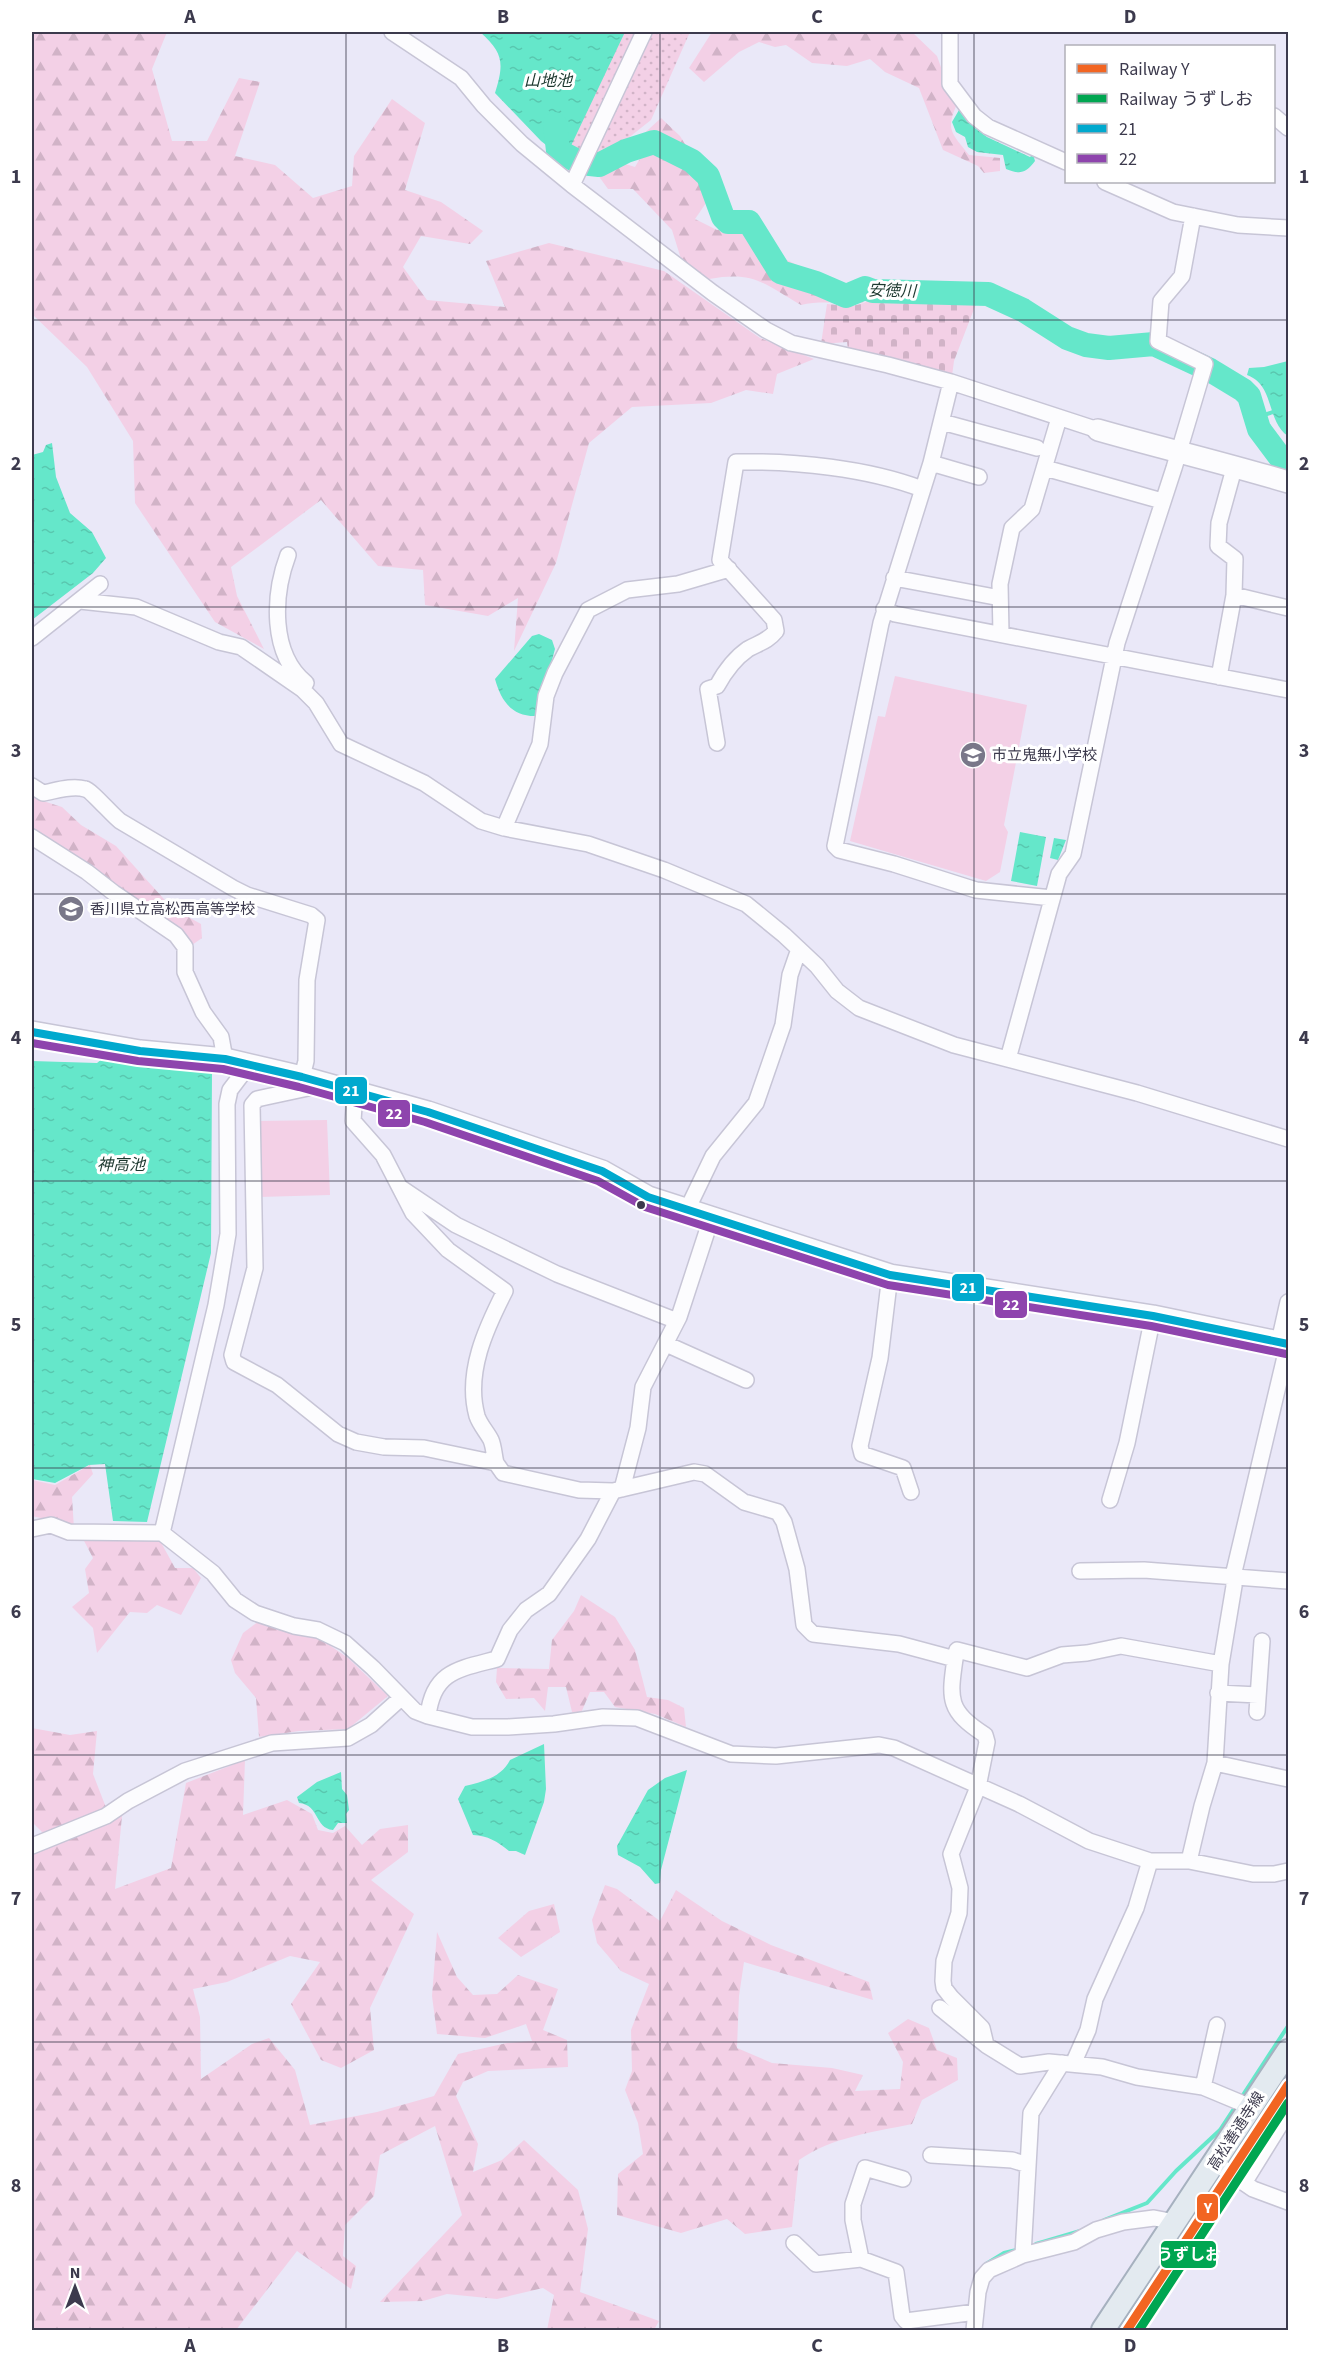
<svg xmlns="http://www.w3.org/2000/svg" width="1320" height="2362" viewBox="0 0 1320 2362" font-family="'Source Sans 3','Noto Sans JP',sans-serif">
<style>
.grass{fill:url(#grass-dots)}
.forest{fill:url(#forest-firs)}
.cemetery{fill:url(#cemetery-stones)}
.garden{fill:#f3d0e6}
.water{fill:url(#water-ripples)}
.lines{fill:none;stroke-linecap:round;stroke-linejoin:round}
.stream{stroke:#65e7ca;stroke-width:4}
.river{stroke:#65e7ca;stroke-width:24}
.street-casing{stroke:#c7c5d6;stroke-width:18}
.secondary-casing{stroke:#c7c5d6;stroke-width:24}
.primary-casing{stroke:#a6b1bf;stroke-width:26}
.street{stroke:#fcfcfe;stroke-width:15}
.secondary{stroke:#fcfcfe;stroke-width:21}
.primary{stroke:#e3eaf0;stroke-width:22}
.bus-1-casing{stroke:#fff;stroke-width:12}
.bus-2-casing{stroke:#fff;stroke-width:12}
.bus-1{stroke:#00a9ce;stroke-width:8}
.bus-2{stroke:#8e44ad;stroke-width:8}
.rail-1-casing{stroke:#fff;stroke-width:14}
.rail-2-casing{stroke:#fff;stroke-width:14}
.rail-1{stroke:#f26522;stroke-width:9}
.rail-2{stroke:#00a651;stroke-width:9}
.grid{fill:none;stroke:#3c3a4d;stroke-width:1.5;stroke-opacity:0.55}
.bus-dot{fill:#3c3a4d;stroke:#fff;stroke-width:2}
.labels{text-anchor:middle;stroke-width:6;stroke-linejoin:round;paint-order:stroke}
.poi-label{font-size:15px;fill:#3c3a4d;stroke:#fff;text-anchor:start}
.street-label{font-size:15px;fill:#3c3a4d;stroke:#fff}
.water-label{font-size:16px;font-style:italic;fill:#1d382f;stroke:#fff}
.line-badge{stroke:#fff;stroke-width:2}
.badge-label{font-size:16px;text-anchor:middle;font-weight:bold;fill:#fff}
.neatline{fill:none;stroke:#3c3a4d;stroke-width:2}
.grid-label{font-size:20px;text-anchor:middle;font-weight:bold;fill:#3c3a4d}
</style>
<defs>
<pattern id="grass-dots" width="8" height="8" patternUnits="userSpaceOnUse" patternTransform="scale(1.5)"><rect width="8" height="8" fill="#f3d0e6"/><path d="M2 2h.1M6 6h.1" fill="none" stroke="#d1b3c7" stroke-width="1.8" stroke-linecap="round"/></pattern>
<pattern id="forest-firs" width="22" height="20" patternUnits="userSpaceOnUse" patternTransform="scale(1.5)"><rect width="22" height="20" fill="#f3d0e6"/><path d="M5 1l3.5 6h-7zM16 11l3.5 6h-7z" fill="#d1b3c7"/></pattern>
<pattern id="cemetery-stones" width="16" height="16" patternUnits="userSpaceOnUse" patternTransform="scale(1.5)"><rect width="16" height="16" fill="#f3d0e6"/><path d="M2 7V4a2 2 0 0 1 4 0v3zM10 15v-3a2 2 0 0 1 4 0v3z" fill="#d1b3c7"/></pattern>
<pattern id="water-ripples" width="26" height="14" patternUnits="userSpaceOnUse" patternTransform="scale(1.5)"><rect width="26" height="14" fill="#65e7ca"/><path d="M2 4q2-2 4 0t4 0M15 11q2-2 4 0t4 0" fill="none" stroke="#59c7af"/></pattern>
</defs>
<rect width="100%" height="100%" fill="#eae8f8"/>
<path class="grass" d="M622,32H690L651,120L588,170L560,156Z"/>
<path class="forest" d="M32,32H167L152,69L172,141H207L239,78L260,82L235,156L275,165L313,198L352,186L354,156L392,99L425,123L405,190L441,202L483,231L470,244L421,236L403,267L427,300L505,307L486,261L549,243L664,271L760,338L814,359L777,374L773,394L746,390L711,403L632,407L589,443L556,563L514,651L518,598L488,616L425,605L423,570L378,566L321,500L231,567L237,596L264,649L215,622L135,503L133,441L87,367L32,314Z
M712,32H912L937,56L948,87L958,102C945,130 951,132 969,155L1000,158V171L984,173L978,166L943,150L919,88L885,72L870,59L847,66L812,63L786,45L775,47L759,42L739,52L704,82L689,68Z
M661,118L680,136L702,172L706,203L695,219L717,230L755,224L781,257L821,277L849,284L867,294L863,303C842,304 820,300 801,305C763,283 754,271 709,279L681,259L672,230L633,189H608L595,171L619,162L635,167L642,155L637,140Z
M32,793L43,801L62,807L81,825L116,846L172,908L201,924L202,938L192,945L173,927L39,834L32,827Z
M90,1465L93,1474L72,1497L74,1529L58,1522L32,1516V1480L55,1485Z
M82,1537H158L175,1568H193L201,1578L181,1615L157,1605L147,1613L130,1612L97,1653L93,1628L72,1607L89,1593L85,1569L93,1558Z
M581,1595L615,1617L635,1650L647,1697L668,1700L684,1708L686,1727L655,1714L615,1707L604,1692H590L581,1713L572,1712L566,1687H548L545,1711L534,1698L506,1699L496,1682L497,1668L549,1669L552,1640L574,1611Z
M259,1621L315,1635L348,1658L388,1696L348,1729L299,1731L259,1737L256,1698L235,1673L231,1660L243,1633Z
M32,1728L70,1735L97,1731L93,1774L107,1810L122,1816L115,1889L171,1868L186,1783L245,1760L243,1815L287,1800L312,1814L318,1830L333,1833L345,1826L362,1845L380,1829L408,1825V1852L371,1880L414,1914L370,2008L374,2050L341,2068L321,2060L291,2004L320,1962L290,1956L227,1982L193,1989L200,2017L201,2079L252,2044L269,2038L295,2070L310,2125L377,2112L434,2096L458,2054L507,2043L532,2041L526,2024L485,2038L437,2034L432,1996L437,1932L457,1977L473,1995L497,1994L518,1975L558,1989L543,2030L567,2040L568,2067L488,2071L463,2082L456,2096L478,2144L473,2172L502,2160L524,2140L578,2190L588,2229L580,2292L659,2321L654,2330H547L554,2295L543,2288L497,2299L447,2294L423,2301L380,2302L462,2215L435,2126L380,2155L374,2196L345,2225L343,2256L356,2266L351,2289L297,2251L236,2330H32V1852L51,1841L32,1822Z
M605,1885L617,1889L660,1921L676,1890L722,1921L771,1945L869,1982L873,2000L744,1962L739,1996L737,2048L772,2063L832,2068L863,2075L855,2091L900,2089L903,2062L888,2033L908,2019L929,2028L937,2050L957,2058L958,2080L922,2100L912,2124C874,2132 832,2137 799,2160L792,2227L745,2234L727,2219L681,2233L617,2215L618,2174L643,2154L638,2123L625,2090L632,2071L631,2030L649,1984L621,1971L597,1943L592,1920Z
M554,1904L560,1932L521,1957L498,1938L529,1911Z"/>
<path class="cemetery" d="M874,294L979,296L954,361L952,376L848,351L847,342L821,344L827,304C843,305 865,310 874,294Z"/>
<path class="garden" d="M895,676L1027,705L1004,825L1008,832L1000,872L986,881L850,841L878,716L885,717Z
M327,1120L330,1195L259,1197L257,1121Z"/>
<path class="water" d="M480,32H625L569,150L560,156L541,141L495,93C504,64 504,53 480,32Z
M959,110L963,112L975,128L987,137L1030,157L1033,154L1035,161C1026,173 1020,175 1006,169L1003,155L977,152L968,147L965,137L956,132L952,122Z
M1288,361V436C1266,421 1275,385 1247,375L1249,368L1264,367Z
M52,443L56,477L70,513L92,532L106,558L93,573L32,620V455L43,452L46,445Z
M539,634L552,640L555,649L537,716C512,717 501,701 495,679L532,636Z
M1020,832L1046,837L1037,886L1011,881Z
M1054,838L1066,840L1058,860L1050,858Z
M103,1058L212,1070L211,1253L147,1522L113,1521L105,1464L89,1465L55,1483L32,1479V1061L97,1063Z
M544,1744L546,1789L544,1802L525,1855L516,1851H509C497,1841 488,1836 473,1835L458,1799L465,1786C482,1782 502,1777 510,1760Z
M687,1770L661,1870L660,1883L655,1884L640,1867L618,1855L617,1846L648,1790L665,1778Z
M341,1772L342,1789L347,1795L349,1810L346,1814L347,1823H338L333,1830C314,1828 320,1805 299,1803L297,1797L317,1782Z"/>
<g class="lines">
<path class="stream" d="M1255,418L1273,412
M1241,2098L1288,2026
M1104,2220L1147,2203L1176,2171L1220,2130L1237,2104
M1036,2244L1080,2231
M986,2264L1004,2253L1020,2249"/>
<path class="river" d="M555,124L558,151L581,163L599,165L626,151L654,142L692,161L708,176L723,217L728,222H749L780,272L816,283L846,296L865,288L873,291L988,294L1023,310L1067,338L1086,345L1109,348L1154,344L1210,370L1243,390L1249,396L1259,429L1288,468"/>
<g class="street-casing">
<path id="street" d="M392,32L461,78L484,106L522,144L572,185L713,293L766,330L791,343L888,365L951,382L1098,430
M950,32V84L974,116L988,127L1066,162
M1274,116L1288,128
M1105,182L1173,212L1238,225L1288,228
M572,185L644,32
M951,382L931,463L881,623L835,846L839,850L894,864L976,890L1052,898
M942,422L1037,448
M931,463L979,477
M1045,468L1162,501
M288,555C273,595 270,654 306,683
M894,578L995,597
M1234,595L1288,608
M80,601L136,607L219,642L241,647L302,689L316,703L341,744L424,783L481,821L504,828L588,844L664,870L746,904L784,935L817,966L837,991L859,1008L954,1045L1137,1093L1288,1139
M884,609L895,614L1288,690
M1001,634L1000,584L1012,528L1032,509L1059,418
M32,638L100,584
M1219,677L1234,595L1235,559L1218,546L1219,523L1235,465
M717,743L708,689L717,686C724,673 735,658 748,649C759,643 768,641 776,631L774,620L720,560L736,462C795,461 867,468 922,489
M32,786L43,793C55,791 72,785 85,789C91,790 112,815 120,821L233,888L247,895L311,915L317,920L307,980L306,1061L302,1077
M504,828L540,744L546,696L555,673L588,610L627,590L678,584L729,569
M32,837L87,872L114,893L176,935L185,947V972L203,1012L221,1037L225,1059
M1008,1059L1059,874L1073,854L1117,643L1174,468L1205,364L1158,341L1161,301L1182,276L1193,216
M322,1085L266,1097L257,1099L252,1105L255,1268L232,1355L234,1362L277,1385L338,1434L356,1442L384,1447L424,1448L496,1463L503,1473L579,1490L613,1491L694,1472L705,1474L744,1502L778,1512L784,1522L797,1569L804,1625L813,1634L899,1644L955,1659L957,1650L1027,1668L1062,1655L1087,1653L1121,1646L1221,1664
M355,1091L353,1121L383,1155L413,1213L448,1250L505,1291C486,1328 465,1373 477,1416C480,1425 487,1432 491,1440C494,1447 494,1456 496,1463
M401,1188L456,1225L557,1274L677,1321
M687,1210L713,1156L756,1103L783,1025L790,975L799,949
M890,1275L880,1358L860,1446L862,1454L903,1468L911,1492
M1279,1342L1288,1302
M666,1344L746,1380
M622,1489L638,1428L643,1387L679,1317L711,1219
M1110,1500L1127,1443L1153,1316
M32,1529L51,1525L69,1532L162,1533L213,1573L235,1600L255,1613L294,1626L318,1630L345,1643L373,1668L415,1711L428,1716L472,1727H508L554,1724L603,1717L637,1718L731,1754L776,1756L879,1745L894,1748L1019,1804L1089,1841L1150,1861H1189L1253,1874H1274L1288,1871
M162,1533L216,1305L228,1234L227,1104L230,1090L249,1065
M1080,1571L1144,1570L1288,1581
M955,1659C949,1700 948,1711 985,1735L987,1742L978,1787L951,1854L960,1888L959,1913L944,1961L943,1981L944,1988L951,1997L982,2028L986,2045
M1218,1693L1258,1695
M1257,1712L1262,1641
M428,1716C433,1671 459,1669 497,1659L510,1630L526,1610L549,1594L588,1539L613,1491
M1215,1763L1288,1779
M32,1846L106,1816L128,1801L185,1771L272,1743L348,1738L371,1725L401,1698
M1189,1861L1202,1806L1215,1763L1221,1664L1234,1586L1233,1576L1288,1344
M940,2008L986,2045L1020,2066L1049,2062L1102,2067L1137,2077L1203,2087L1251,2107
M1073,2064L1088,2030L1095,1999L1136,1908L1150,1861
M1203,2087L1217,2025
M931,2155L1012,2160L1028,2165
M1215,2163L1253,2189L1288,2202
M1244,2183L1288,2112
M794,2243L816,2264L861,2259L896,2272L902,2316L906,2321L976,2312
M1023,2255L1031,2113L1062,2063
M861,2259L853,2220V2204L865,2168L903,2179
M974,2330L978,2292L982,2278L989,2270L1023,2255L1074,2242L1096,2230L1123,2222L1154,2218L1175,2222"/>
</g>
<g class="secondary-casing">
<path id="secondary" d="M1098,430C1161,448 1225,463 1288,482
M32,1032L140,1051L225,1059L302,1077L428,1112L602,1171L648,1197L890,1275L1153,1316L1288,1344"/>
</g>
<g class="primary-casing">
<path id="primary" d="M1103,2330L1288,2051"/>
</g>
<use href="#street" class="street"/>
<use href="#secondary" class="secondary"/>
<use href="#primary" class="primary"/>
<g class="bus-1-casing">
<path id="bus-1" d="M32,1032L140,1051L225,1059L302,1077L428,1112L602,1171L648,1197L890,1275L1153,1316L1288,1344"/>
</g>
<g class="bus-2-casing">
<path id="bus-2" d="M32,1043L138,1061L223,1069L299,1087L425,1122L598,1181L645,1207L888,1285L1151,1326L1286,1354"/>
</g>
<use href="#bus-1" class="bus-1"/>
<use href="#bus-2" class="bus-2"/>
<g class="rail-1-casing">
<path id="rail-1" d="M1127,2330L1288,2085"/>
</g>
<g class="rail-2-casing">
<path id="rail-2" d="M1139,2330L1288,2103"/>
</g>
<use href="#rail-1" class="rail-1"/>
<use href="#rail-2" class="rail-2"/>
</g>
<path class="grid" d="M346,32V2330M660,32V2330M974,32V2330M32,320H1288M32,607H1288M32,894H1288M32,1181H1288M32,1468H1288M32,1755H1288M32,2042H1288"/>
<defs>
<g id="school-disc" transform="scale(1.35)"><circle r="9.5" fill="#797789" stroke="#fff"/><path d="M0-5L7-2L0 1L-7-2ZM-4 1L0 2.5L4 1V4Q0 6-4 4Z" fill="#fff"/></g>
</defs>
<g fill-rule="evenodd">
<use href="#school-disc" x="973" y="755"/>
<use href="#school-disc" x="71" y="909"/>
</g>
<circle class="bus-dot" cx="641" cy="1205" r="5"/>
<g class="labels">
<g class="poi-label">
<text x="992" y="760">市立鬼無小学校</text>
<text x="90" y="914">香川県立高松西高等学校</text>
</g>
<g class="street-label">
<text transform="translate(1236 2131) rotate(-57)" y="5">高松善通寺線</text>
</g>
<g class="water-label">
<text x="548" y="86">山地池</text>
<text transform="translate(892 290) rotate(1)" y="6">安徳川</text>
<text x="121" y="1170">神高池</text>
</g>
</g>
<g class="line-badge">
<rect x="334" y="1076" width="34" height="29" rx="6" fill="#00a9ce"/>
<rect x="377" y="1099" width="34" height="29" rx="6" fill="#8e44ad"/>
<rect x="951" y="1273" width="34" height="29" rx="6" fill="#00a9ce"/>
<rect x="994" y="1290" width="34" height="29" rx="6" fill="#8e44ad"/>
<rect x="1196" y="2193" width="23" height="29" rx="6" fill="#f26522"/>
<rect x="1160" y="2240" width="57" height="29" rx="6" fill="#00a651"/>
</g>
<g class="badge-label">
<text x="351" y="1096">21</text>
<text x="394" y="1119">22</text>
<text x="968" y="1293">21</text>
<text x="1011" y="1310">22</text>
<text x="1208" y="2213">Y</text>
<text x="1189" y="2260">うずしお</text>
</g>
<rect width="1320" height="2362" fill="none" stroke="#ffffff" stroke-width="66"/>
<rect x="1065" y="45" width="210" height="138" fill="#ffffff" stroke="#b1b0b8" stroke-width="1.5"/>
<rect x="1077" y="64" width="30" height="9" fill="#f26522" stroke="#b1b0b8" stroke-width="1.5"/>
<text x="1119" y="75" font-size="18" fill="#3c3a4d">Railway Y</text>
<rect x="1077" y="94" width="30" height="9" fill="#00a651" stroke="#b1b0b8" stroke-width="1.5"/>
<text x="1119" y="105" font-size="18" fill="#3c3a4d">Railway うずしお</text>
<rect x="1077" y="124" width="30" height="9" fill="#00a9ce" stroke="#b1b0b8" stroke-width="1.5"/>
<text x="1119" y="135" font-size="18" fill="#3c3a4d">21</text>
<rect x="1077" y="154" width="30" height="9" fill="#8e44ad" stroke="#b1b0b8" stroke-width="1.5"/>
<text x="1119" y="165" font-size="18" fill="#3c3a4d">22</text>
<g transform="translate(75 2287)" stroke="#ffffff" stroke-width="4.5" paint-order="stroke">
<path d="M0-4.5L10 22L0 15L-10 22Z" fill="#3c3a4d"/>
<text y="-9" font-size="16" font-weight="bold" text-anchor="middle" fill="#3c3a4d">N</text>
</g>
<rect x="33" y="33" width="1254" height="2296" class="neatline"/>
<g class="grid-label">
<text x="190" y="23">A</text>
<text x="503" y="23">B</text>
<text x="817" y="23">C</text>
<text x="1130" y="23">D</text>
<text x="16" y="183">1</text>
<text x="1304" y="183">1</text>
<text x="16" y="470">2</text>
<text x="1304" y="470">2</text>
<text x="16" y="757">3</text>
<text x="1304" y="757">3</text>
<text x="16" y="1044">4</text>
<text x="1304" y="1044">4</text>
<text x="16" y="1331">5</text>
<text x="1304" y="1331">5</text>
<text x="16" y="1618">6</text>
<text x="1304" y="1618">6</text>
<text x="16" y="1905">7</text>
<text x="1304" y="1905">7</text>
<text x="16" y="2192">8</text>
<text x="1304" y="2192">8</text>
<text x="190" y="2352">A</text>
<text x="503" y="2352">B</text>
<text x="817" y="2352">C</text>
<text x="1130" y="2352">D</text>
</g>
</svg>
